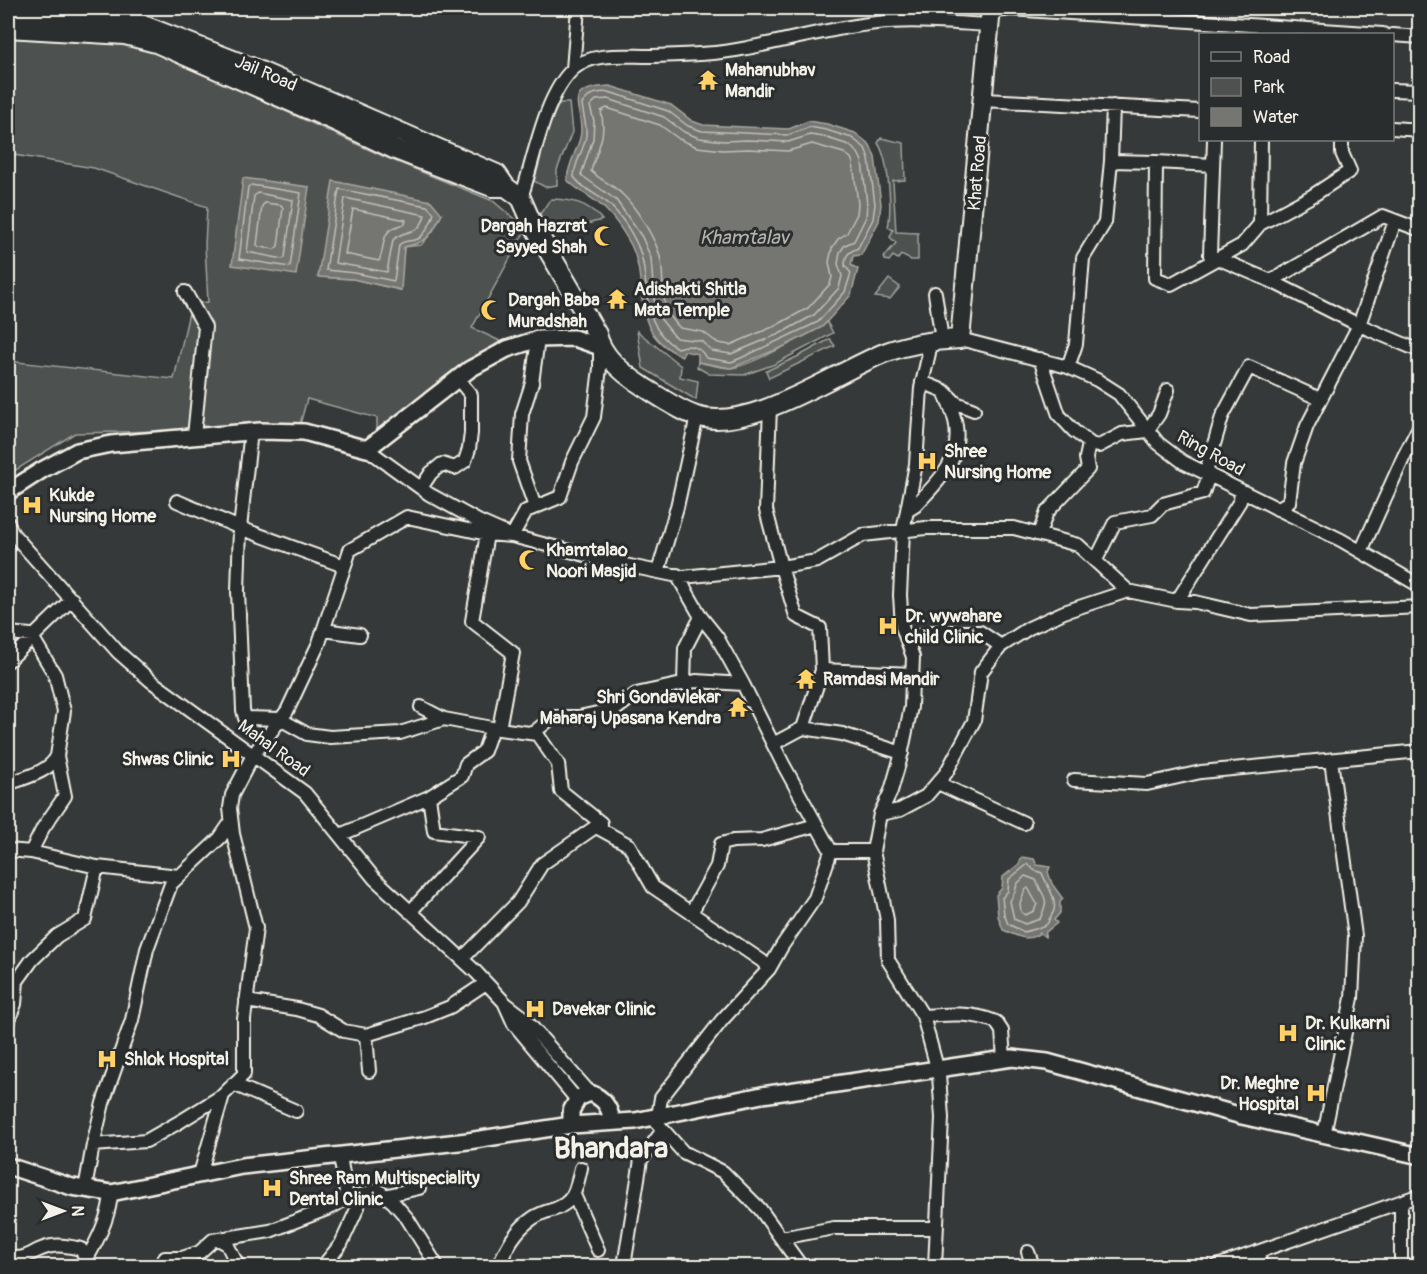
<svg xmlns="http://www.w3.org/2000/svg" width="1427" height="1274" viewBox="0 0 1427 1274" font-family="Pangolin,sans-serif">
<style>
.green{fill:#4e514f;stroke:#a1a19c;stroke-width:1.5;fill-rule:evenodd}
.water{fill:#757572;stroke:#a8a7a1;stroke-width:1.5}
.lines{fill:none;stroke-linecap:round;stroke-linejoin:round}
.shore{stroke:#c1bfb9;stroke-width:1.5}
.minor-casing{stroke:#f4f1e8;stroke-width:16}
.major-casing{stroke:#f4f1e8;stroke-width:20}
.highway-casing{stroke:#f4f1e8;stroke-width:22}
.minor{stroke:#2a2d2e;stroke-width:12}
.major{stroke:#2a2d2e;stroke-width:15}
.highway{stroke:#2a2d2e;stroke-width:18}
.labels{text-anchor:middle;stroke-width:6;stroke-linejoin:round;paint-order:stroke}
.poi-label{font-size:18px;font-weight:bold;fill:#f4f1e8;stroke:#2a2d2e;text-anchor:start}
.street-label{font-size:18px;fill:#f4f1e8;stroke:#2a2d2e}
.water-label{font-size:20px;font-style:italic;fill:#b4b3ad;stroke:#2a2d2e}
.town-label{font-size:30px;font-weight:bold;fill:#f4f1e8;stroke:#2a2d2e}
</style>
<rect width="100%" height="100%" fill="#363939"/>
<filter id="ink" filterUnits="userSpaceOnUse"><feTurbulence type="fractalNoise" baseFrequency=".0167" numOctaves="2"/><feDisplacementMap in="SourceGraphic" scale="12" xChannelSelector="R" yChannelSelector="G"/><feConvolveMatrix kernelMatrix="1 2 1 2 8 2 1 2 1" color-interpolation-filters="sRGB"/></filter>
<g filter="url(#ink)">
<path class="green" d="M8,38L144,46L385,157L493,201L526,229L472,328L500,341L377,436V418L307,399L299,428L75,433L8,475V361L174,379L191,304L208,302L205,245L207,207L94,168L8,154ZM442,214L433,231L421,245L404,247L400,290L353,279L318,277Z
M560,103H569L572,132L557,170V185L545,187L534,181C543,155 545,126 560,103Z
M881,138L904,143L905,180L893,181L896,232L918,233V260H911L901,255L898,259L893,256L889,261L885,260L884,257L896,243L890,237L893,230L888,227C892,208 889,160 878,143Z
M552,199C572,200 588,202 602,220L549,234L540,214L549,201Z
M889,279L900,287L890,299L875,297Z
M827,322L833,333L775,364L744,375L709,374L697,367L698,362C708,364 720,368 731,368C749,367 803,336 822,327Z
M637,331L681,366L680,377L698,381L696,400L643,368Z
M830,339L835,346L769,378L766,371L799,356Z"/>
<path class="water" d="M610,86L671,105L692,121L703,125L789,129L808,121L827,124L855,133L864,140L870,145L875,157L881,204L879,221L861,255L853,256L851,265L858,269L851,295L822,327L785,346L731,368L698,362V354L684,351L682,356C626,332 651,285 631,245C625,234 616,220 607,211C596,199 579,192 567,180C568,164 576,153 580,138C587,110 556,89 610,86Z
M243,178L309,187L296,275L232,265Z
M333,181L431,201L442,214C430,236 429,242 404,247L401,290L353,279L318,277Z
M1022,857L1034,859L1037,865L1050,867L1048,872L1052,884L1063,899L1060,902V913L1054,920L1057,923L1046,932L1045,937L1040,933C1027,943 1016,935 1003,930L998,916L996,895L1002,888L1003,877L1019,864Z"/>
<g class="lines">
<path class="shore" d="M609,92L668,111L688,126L702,131L788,135L810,127L826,130L852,138L865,148L869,159L875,204L873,219L858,248C849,252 845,254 845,266L851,273L845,292L818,322L741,358L731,362L706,358C700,346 689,344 677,348C636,324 653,278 637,244C631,231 620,215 610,205C599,195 583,190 574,177C574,162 584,151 586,136C587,124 583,115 582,104C590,93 597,92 609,92Z
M608,99L664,117L684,132L699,138L724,141L748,140L788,142L810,135L824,137L849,145L858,153L862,161L867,204L866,217L854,241L845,245L840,252L838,264L842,276L839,288L814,315L779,334L731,354L712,351L701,341L676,338L659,317L654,299L651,258L642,237L616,200L581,175L593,139L594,121L590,106L596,100Z
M607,108L660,125L679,139L697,147L723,150L748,149L788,151L812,144L844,153L851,158L853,163L858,204L857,214L847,233L838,239L832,248L829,262L832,277L830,284L808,308L775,326L730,345L718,343L703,332L680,328C654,302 668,282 659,253C653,235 636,207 622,194C613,185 600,180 591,171C597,148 607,138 601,111Z
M251,185L301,193L290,267L239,259L248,187Z
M339,189L427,206L434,213C432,221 426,234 418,239C411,242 405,239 399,245L394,281L355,273L326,270Z
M258,193L293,200L285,257L283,259L247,252L254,196Z
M345,198L425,215C419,238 406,227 393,240L387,272L335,263Z
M265,203L281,205L283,208L278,246L275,249L259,247L257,245L262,206Z
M353,209L406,220L405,224C378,230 387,242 379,261L345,254Z
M1028,864L1034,870L1042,873C1046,884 1057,898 1054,910C1053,915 1049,917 1048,923L1043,927L1024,932L1008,924L1004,914L1002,898L1008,891L1009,879Z
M1025,876L1036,880C1045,902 1050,896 1040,919L1025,924L1014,919L1010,901L1015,892L1017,884Z
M1028,888L1037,904L1034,911L1025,915L1021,912L1020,903L1025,890Z"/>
<g class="minor-casing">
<path id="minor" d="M991,12L1010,9L1383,34
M1392,35L1420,37
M573,69L578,8
M1392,90L1420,91
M983,100L1200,111
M1113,106L1111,161L1156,162L1155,278L1171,284L1242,245L1260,224L1312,196L1350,171L1342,153V140
M1392,128L1420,130
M1214,140L1210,255L1271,281
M1156,162L1213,165
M521,198C534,160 544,96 573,69C591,52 625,56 648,56C681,55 714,55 747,48C790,40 832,28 876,23C914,19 952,23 990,25
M1260,224L1261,140
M1420,230L1383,216L1271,281L1359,325L1420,351
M185,292L205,327L194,436
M935,293L942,340
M960,339L1068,367L1097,380L1119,394L1158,443L1183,462L1341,540L1420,586
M922,343L929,353L921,388L916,464L903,531L900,595L902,627L913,657L911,707L900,760L891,791L880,814L873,851L887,920L888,960L923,1016L939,1075L942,1118L935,1266
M1040,359L1059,415L1074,431L1091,444
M1068,367L1076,344L1083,258L1105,222L1111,161
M922,382L944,391
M770,407L766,510L781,567L796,616L820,628L822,670
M251,431L240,528L238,591L243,710L245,718L280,719L307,734L330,737L400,733L444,719
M367,449L429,494L478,521L512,536L526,511L560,497L572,462L594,417L600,368V347
M421,488L431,473L442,464L455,468L465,461L469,449L471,433V395L458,379
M177,501L240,528L344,566
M535,507L519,461L522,414L532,383L538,339
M1277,509L1289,502L1294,463L1307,426L1359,325L1395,221
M907,511L915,506C937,482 961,463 956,426C955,415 948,402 944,391L956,403L974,410
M8,523L12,533L118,652L151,681L305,793L374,878L476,972L505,1003L522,1016L590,1093
M487,534L472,621L513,653L499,729
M1039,534L1047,512L1088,469L1086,458L1089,444L1099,446L1122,434L1147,431L1159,414L1168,390
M1359,550L1363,547L1404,456L1420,425
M1096,560L1115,522L1152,515L1163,504L1203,493L1209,475L1207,468L1222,417L1249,367L1320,399
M658,572L677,507L697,416
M677,575L701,617
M1177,601L1240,501L1241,491
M324,630L360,635
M8,633L31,635L55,675L64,711L57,756L65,796L43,828L31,852
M907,639L933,632H980L1001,646
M8,661L72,599
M684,684L685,648L701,617L717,637L743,684
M421,707L444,719L492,728
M803,728L822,670L912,674
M537,734L538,729L553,717H579L616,709L636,694L696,681L743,684L783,764L831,851
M773,744L803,728L842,734L902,753
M1074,780L1147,784L1201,772L1420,751
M938,783L1024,823
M8,784C23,778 50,772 57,756
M880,814L900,810L926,796L946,773L974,721L981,672L1001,646L1029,628L1064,612L1128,591
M601,823L600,829L629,845L653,887L762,961L769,969
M340,835L429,797L462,776L466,764L484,751L492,728L537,734L558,764L561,791L601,823L542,864L518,902L462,959
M8,850L31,852L97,867
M410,912L479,837L434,831L429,797
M691,913L717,866L721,844L733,841L762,840L816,825
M246,1001L297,1009L318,1015L344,1031L366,1035L425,1017L450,1007L486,983
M505,1004L514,1024L577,1100
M923,1016C947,1014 973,1012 996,1022L1002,1031L1004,1059
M8,1021L15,1004L17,981L32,960L57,936L85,919L97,867L179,876
M366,1035L369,1071
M233,1084L296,1111
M1324,1135L1352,998L1355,936L1331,760
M93,1145L146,1141L181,1121L223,1095L244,1074V1019L256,928L233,834L230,808L232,795L253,755L287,711L319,643L350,550L407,517L487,534L512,536L620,564L683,577L781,567L817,561L863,535L926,528H1014L1078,545L1128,591L1177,601L1195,602L1251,615L1420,607
M200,1174L223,1095
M85,1189L93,1145L103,1103L132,1020L147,949L171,884L220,838L231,822
M574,1195L598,1250
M358,1196L378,1190L393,1202L407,1218L437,1266
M384,1196L419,1188
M781,1238L834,1228H935
M218,1239L227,1244L238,1266
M1028,1252L1033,1266
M1258,1252L1261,1266
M8,1257C30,1261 32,1249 52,1246C62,1244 72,1247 81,1249L86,1260V1266
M86,1260C98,1240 110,1216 111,1193
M159,1266L165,1258H182L200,1252L213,1240L270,1231L332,1207L347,1198
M323,1266L341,1244L358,1207V1196L347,1198L340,1156
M498,1266C507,1247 515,1230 533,1218C540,1213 548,1211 555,1209C576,1201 576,1188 581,1168
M624,1266L641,1160L663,1130
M801,1266L760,1209L723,1172L683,1152L657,1123L661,1098L722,1020L769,969L782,946L815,898L831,851H873
M1217,1266L1420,1195
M1401,1266V1202"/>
</g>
<g class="major-casing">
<path id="major" d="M8,492L42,470L77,451L111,444L260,431L304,432L367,449L470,369L507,349L538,339L574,338L600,347
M612,1122C610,1107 604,1098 590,1093L578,1098L571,1111V1125L635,1121L762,1095L1012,1058L1047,1062L1242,1116L1420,1156
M8,1166L72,1187L111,1193L242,1166L468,1141L571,1125"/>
</g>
<g class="highway-casing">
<path id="highway" d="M8,15L117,20L138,23L251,67L497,174L506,187L521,198L532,223L597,334C602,357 625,375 644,387C660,397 678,410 696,416C750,433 834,373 884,353C908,344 935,340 960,339L991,8
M8,28L125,35L156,43L339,123L396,150L492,187H506"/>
</g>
<use href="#minor" class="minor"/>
<use href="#major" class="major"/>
<use href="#highway" class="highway"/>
</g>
</g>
<defs>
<g id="temple-bare" transform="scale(1.62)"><path d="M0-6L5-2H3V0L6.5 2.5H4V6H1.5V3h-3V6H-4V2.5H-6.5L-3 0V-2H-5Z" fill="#ffd166" stroke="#2a2d2e" stroke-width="2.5" paint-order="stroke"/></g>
<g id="mosque-bare" transform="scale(1.62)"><path d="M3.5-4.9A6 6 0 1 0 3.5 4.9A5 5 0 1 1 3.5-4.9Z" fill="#ffd166" stroke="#2a2d2e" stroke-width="2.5" paint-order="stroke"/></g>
<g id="hospital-bare" transform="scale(1.62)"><path d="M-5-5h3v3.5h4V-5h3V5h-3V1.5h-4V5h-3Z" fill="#ffd166" stroke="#2a2d2e" stroke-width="2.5" paint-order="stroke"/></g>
</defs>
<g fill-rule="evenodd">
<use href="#temple-bare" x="708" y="80"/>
<use href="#mosque-bare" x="604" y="236"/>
<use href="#temple-bare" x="617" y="299"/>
<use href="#mosque-bare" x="491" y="310"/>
<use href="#hospital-bare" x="927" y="461"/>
<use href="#hospital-bare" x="32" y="505"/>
<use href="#mosque-bare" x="529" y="560"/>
<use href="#hospital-bare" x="888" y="626"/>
<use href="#temple-bare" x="806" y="679"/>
<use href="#temple-bare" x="738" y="707"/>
<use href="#hospital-bare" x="231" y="759"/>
<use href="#hospital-bare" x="535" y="1009"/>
<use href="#hospital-bare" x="1288" y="1033"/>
<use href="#hospital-bare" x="107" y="1059"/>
<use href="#hospital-bare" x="1316" y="1093"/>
<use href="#hospital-bare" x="272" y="1188"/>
</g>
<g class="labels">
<g class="poi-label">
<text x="725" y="76">Mahanubhav<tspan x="725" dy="21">Mandir</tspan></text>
<text x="587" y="232" text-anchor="end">Dargah Hazrat<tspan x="587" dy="21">Sayyed Shah</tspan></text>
<text x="634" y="295">Adishakti Shitla<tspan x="634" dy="21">Mata Temple</tspan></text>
<text x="508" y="306">Dargah Baba<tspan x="508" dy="21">Muradshah</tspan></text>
<text x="944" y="457">Shree<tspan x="944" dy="21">Nursing Home</tspan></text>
<text x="49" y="501">Kukde<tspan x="49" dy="21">Nursing Home</tspan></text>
<text x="546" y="556">Khamtalao<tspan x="546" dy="21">Noori Masjid</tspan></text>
<text x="905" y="622">Dr. wywahare<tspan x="905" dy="21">child Clinic</tspan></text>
<text x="823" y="685">Ramdasi Mandir</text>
<text x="721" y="703" text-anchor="end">Shri Gondavlekar<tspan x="721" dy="21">Maharaj Upasana Kendra</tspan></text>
<text x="214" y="765" text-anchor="end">Shwas Clinic</text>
<text x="552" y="1015">Davekar Clinic</text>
<text x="1305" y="1029">Dr. Kulkarni<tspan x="1305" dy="21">Clinic</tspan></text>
<text x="124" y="1065">Shlok Hospital</text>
<text x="1299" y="1089" text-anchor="end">Dr. Meghre<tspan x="1299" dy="21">Hospital</tspan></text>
<text x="289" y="1184">Shree Ram Multispeciality<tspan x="289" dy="21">Dental Clinic</tspan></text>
</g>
<g class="street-label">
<text transform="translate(266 73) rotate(23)" y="6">Jail Road</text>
<text transform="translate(977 173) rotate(-85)" y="6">Khat Road</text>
<text transform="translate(1211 453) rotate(29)" y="6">Ring Road</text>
<text transform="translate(274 748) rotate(36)" y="6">Mahal Road</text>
</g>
<g class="water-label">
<text x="744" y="244">Khamtalav</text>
</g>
<g class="town-label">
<text x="611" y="1158">Bhandara</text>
</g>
</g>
<rect width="1427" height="1274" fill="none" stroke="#2a2d2e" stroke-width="30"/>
<rect x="15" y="15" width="1397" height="1244" fill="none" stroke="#f4f1e8" stroke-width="2" filter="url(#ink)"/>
<rect x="1199" y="33" width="195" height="108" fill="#2a2d2e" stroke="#7b7b78" stroke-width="1.5"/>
<rect x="1211" y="52" width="30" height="9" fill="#2a2d2e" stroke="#7b7b78" stroke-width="1.5"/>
<text x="1253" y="63" font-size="18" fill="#f4f1e8">Road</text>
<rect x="1211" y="78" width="30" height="18" fill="#4e514f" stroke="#7b7b78" stroke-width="1.5"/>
<text x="1253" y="93" font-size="18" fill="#f4f1e8">Park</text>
<rect x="1211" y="108" width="30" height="18" fill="#757572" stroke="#7b7b78" stroke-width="1.5"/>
<text x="1253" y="123" font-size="18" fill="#f4f1e8">Water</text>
<g transform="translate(63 1211) rotate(90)" stroke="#2a2d2e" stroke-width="4.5" paint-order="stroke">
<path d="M0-4.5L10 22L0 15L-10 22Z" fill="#f4f1e8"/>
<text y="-9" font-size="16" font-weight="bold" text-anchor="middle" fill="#f4f1e8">N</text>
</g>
</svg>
